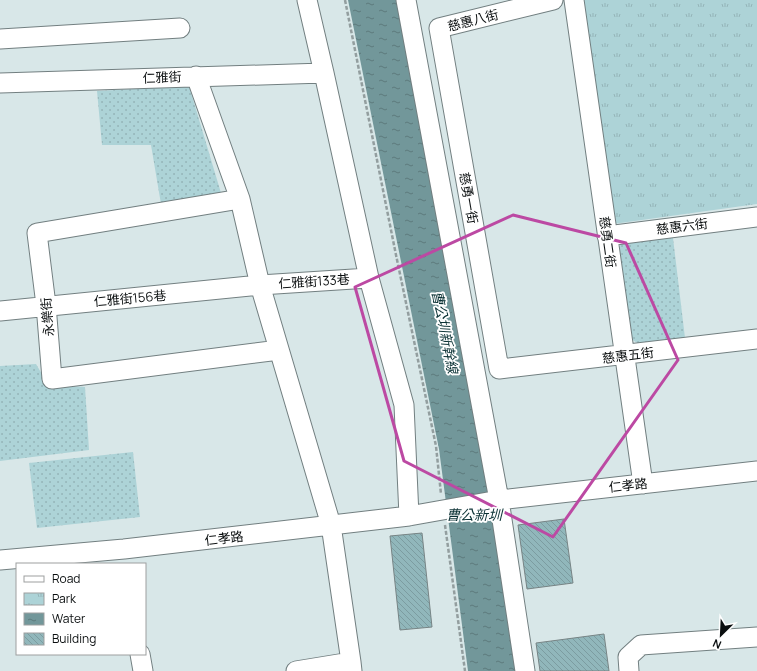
<svg xmlns="http://www.w3.org/2000/svg" width="757" height="671" viewBox="0 0 757 671" font-family="Manrope,'Noto Sans TC',sans-serif">
<style>
.grass{fill:url(#grass-dots)}
.park{fill:url(#park-tufts)}
.water{fill:url(#water-ripples)}
.building{fill:url(#building-back-hatch);stroke:#778485}
.lines{fill:none;stroke-linecap:round;stroke-linejoin:round}
.minor-casing{stroke:#727f80;stroke-width:21}
.path{stroke:#939e9f;stroke-width:2.5;stroke-dasharray:4 2;stroke-linecap:butt}
.minor{stroke:#fff;stroke-width:19}
.marked{fill:none;stroke:#bc49a3;stroke-width:3;stroke-linejoin:round}
.labels{text-anchor:middle;stroke-width:3.5;stroke-linejoin:round;paint-order:stroke}
.street-label{font-size:13px;fill:#0b0f10;stroke:#fff}
.water-label{font-size:14px;font-style:italic;fill:#0b3235;stroke:#fff}
</style>
<defs>
<pattern id="grass-dots" width="8" height="8" patternUnits="userSpaceOnUse"><rect width="8" height="8" fill="#add3d7"/><path d="M2 2h.1M6 6h.1" fill="none" stroke="#94b4b8" stroke-width="1.8" stroke-linecap="round"/></pattern>
<pattern id="park-tufts" width="24" height="20" patternUnits="userSpaceOnUse"><rect width="24" height="20" fill="#add3d7"/><path d="M3 7l-1-3M5 7V3M7 7l1-3M15 17l-1-3M17 17v-4M19 17l1-3" fill="none" stroke="#94b4b8"/></pattern>
<pattern id="water-ripples" width="26" height="14" patternUnits="userSpaceOnUse"><rect width="26" height="14" fill="#72979a"/><path d="M2 4q2-2 4 0t4 0M15 11q2-2 4 0t4 0" fill="none" stroke="#5c7a7c"/></pattern>
<pattern id="building-back-hatch" width="6" height="6" patternUnits="userSpaceOnUse"><rect width="6" height="6" fill="#91b7bb"/><path d="M-1 5l2 2M0 0l6 6M5-1l2 2" fill="none" stroke="#7c9ca0"/></pattern>
</defs>
<rect width="100%" height="100%" fill="#d8e7e8"/>
<path class="grass" d="M189,86L221,193L161,204L151,145H102L97,91Z
M673,238L685,338L639,344L631,339L616,255L621,243Z
M36,364L46,381L52,385L85,387L89,450L0,461V366Z
M133,452L140,517L37,528L29,463Z"/>
<path class="park" d="M579,0H757V204L613,224Z"/>
<path class="water" d="M348,0H402L445,234L518,671H468L439,449Z"/>
<path class="building" d="M564,519L573,583L527,589L518,525Z
M422,533L432,627L400,630L390,536Z
M604,634L609,671H540L536,643Z"/>
<g class="lines">
<g class="minor-casing">
<path id="minor" d="M307,0L324,73L369,278L404,405L409,516
M406,0L499,500L525,671
M553,0L439,28L499,369L757,339
M574,0L643,484
M0,39L180,28
M196,76L240,199L260,285L331,525L351,662
M0,83L324,73
M240,199L37,233L46,305L52,379L279,350
M607,236L757,217
M0,311L260,285L369,278
M0,560L124,549L409,516L499,500L757,471
M140,654L143,671
M296,671L351,662L352,671
M629,671L628,657L641,645L757,637"/>
</g>
<path class="path" d="M345,0L396,255L436,446L441,494
M445,525L465,671"/>
<use href="#minor" class="minor"/>
</g>
<path class="marked" d="M513,215L626,243L678,360L553,537L404,461L355,287Z"/>
<g class="labels">
<g class="street-label">
<text transform="translate(473 20) rotate(-14)" y="5">慈惠八街</text>
<text transform="translate(162 77) rotate(-2)" y="5">仁雅街</text>
<text transform="translate(469 198) rotate(80)" y="5">慈勇一街</text>
<text transform="translate(682 226) rotate(-7)" y="5">慈惠六街</text>
<text transform="translate(608 242) rotate(82)" y="5">慈勇二街</text>
<text transform="translate(314 281) rotate(-4)" y="5">仁雅街133巷</text>
<text transform="translate(130 298) rotate(-5)" y="5">仁雅街156巷</text>
<text transform="translate(47 317) rotate(-95)" y="5">永樂街</text>
<text transform="translate(628 355) rotate(-7)" y="5">慈惠五街</text>
<text transform="translate(628 485) rotate(-6)" y="5">仁孝路</text>
<text transform="translate(224 538) rotate(-7)" y="5">仁孝路</text>
</g>
<g class="water-label">
<text transform="translate(445 332) rotate(79)" y="5">曹公圳新幹線</text>
<text x="474" y="520">曹公新圳</text>
</g>
</g>
<rect x="16" y="563" width="130" height="92" fill="#ffffff" stroke="#9d9f9f"/>
<rect x="24" y="576" width="20" height="6" fill="#ffffff" stroke="#9d9f9f"/>
<text x="52" y="583" font-size="12" fill="#0b0f10">Road</text>
<rect x="24" y="593" width="20" height="12" fill="url(#park-tufts)" stroke="#9d9f9f"/>
<text x="52" y="603" font-size="12" fill="#0b0f10">Park</text>
<rect x="24" y="613" width="20" height="12" fill="url(#water-ripples)" stroke="#9d9f9f"/>
<text x="52" y="623" font-size="12" fill="#0b0f10">Water</text>
<rect x="24" y="633" width="20" height="12" fill="url(#building-back-hatch)" stroke="#9d9f9f"/>
<text x="52" y="643" font-size="12" fill="#0b0f10">Building</text>
<g transform="translate(721 635) rotate(204)" stroke="#ffffff" stroke-width="3" paint-order="stroke">
<path d="M0-3L7 15L0 10L-7 15Z" fill="#0b0f10"/>
<text y="-6" font-size="11" font-weight="bold" text-anchor="middle" fill="#0b0f10">N</text>
</g>
</svg>
